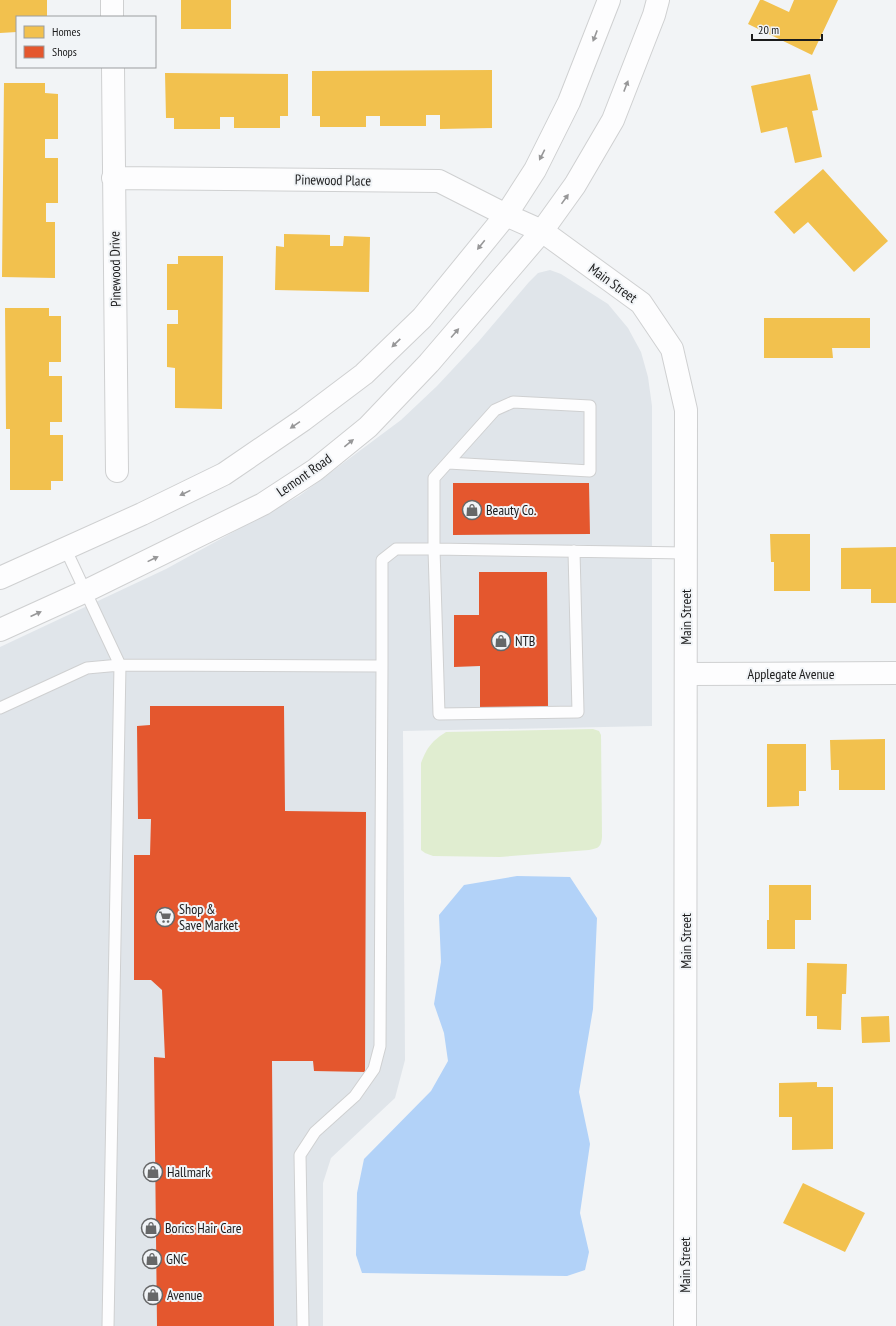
<svg xmlns="http://www.w3.org/2000/svg" width="896" height="1326" viewBox="0 0 896 1326" font-family="'PT Sans Narrow',sans-serif">
<style>
.built{fill:#e0e5ea}
.green{fill:#e0edd0}
.water{fill:#b2d2f8}
.homes{fill:#f2c14e}
.shops{fill:#e4572e}
.lines{fill:none;stroke-linecap:round;stroke-linejoin:round}
.lane-casing{stroke:#cfd0d1;stroke-width:13}
.street-casing{stroke:#cfd0d1;stroke-width:24}
.secondary-casing{stroke:#cfd0d1;stroke-width:24}
.lane{stroke:#fdfdfe;stroke-width:11}
.street{stroke:#fdfdfe;stroke-width:22}
.secondary{stroke:#fdfdfe;stroke-width:22}
.oneway{fill:#979798}
.labels{text-anchor:middle;stroke-width:4;stroke-linejoin:round;paint-order:stroke}
.street-label{font-size:14px;fill:#1b1b1c;stroke:#f1f4f7}
.poi-label{font-size:14px;fill:#1b1b1c;stroke:#f1f4f7;text-anchor:start}
</style>
<rect width="100%" height="100%" fill="#f2f4f6"/>
<path class="built" d="M550,270L561,274L608,304L628,328L641,352L648,377L652,406V726L403,731L405,1060L395,1098L331,1158L323,1183V1326H0V647L166,569L299,496L401,420L437,386L479,341L529,282L538,273Z"/>
<path class="green" d="M593,729L599,731L601,735L602,837C601,847 599,848 589,850L500,857L433,856L425,853L421,850V763C427,747 432,741 446,732Z"/>
<path class="water" d="M517,876L570,877L597,918L593,1009L579,1092L590,1144L580,1213L589,1252L585,1270L567,1276L362,1273L356,1255L357,1193L364,1159L431,1091L448,1061L444,1033L434,1004L441,962L439,915L464,885Z"/>
<path class="homes" d="M0,0H47V17H17V32L0,33Z
M181,0H231V29H181Z
M760,0H763L789,12L794,0H838L812,55L748,24Z
M492,70V128L440,129V115H426V126H380V116H366V127H320V116H312V71Z
M165,73L288,74V116H280V128H234V117H220V129H174V118H166Z
M810,74L818,110L812,111L822,157L795,163L787,127L761,133L751,86Z
M4,83H45V93L58,94V139H45V158H58V203H46V222H55V278L2,277Z
M823,169L888,241L854,272L808,222L794,234L774,212Z
M284,234L330,235V246H343L344,236L370,237L369,292L275,290L276,246L284,247Z
M178,256H223L222,409L175,408V368L167,367V324H178V310H167V264H178Z
M5,308H49V316H61V362H49V376H62V422H50V435H63V481H51V490H10V429H6Z
M764,318H870V348H832L833,358H764Z
M770,534H810V591H774V562H771Z
M896,547V603H871V589H841V548Z
M885,739V790H839V770H831L830,740Z
M767,744H806V791H799V806L767,807Z
M769,885H811V920H795V949H767V920H769Z
M807,963L847,964L846,994H842L841,1030L817,1029V1016H806Z
M889,1016L890,1042L862,1043L861,1017Z
M817,1082V1087H833V1149L792,1150V1117H779V1083Z
M803,1183L865,1213L845,1252L783,1223Z"/>
<path class="shops" d="M453,483H589L590,534L453,535Z
M479,572H547L548,707H480V666L454,667V615H479Z
M150,706H284L285,811L366,812L365,1072L314,1071L313,1061H272L274,1326H157L154,1057L165,1058L162,990L151,980H134V855H150L151,819H138L137,726L150,725Z"/>
<g class="lines">
<g class="lane-casing">
<path id="lane" d="M448,463L590,471V406L513,402L495,410L434,478V549L686,553
M65,548L120,665L108,1326
M382,666V560L396,549H434L439,714L578,712L574,551
M0,708L87,668L120,665L382,666L380,1046L374,1069L355,1096L315,1132L300,1155L303,1326"/>
</g>
<g class="street-casing">
<path id="street" d="M112,0V17
M113,67L117,471
M113,178L439,181L506,215L542,231L641,303L672,349L686,410L685,1326
M686,674L896,673"/>
</g>
<g class="secondary-casing">
<path id="secondary" d="M0,578L142,514L224,474L303,420L364,374L422,318L506,215L535,170L569,102L609,0
M0,630L86,591L263,504L315,470L368,427L429,363L507,272L542,231L575,185L613,120L654,15L658,0"/>
</g>
<use href="#lane" class="lane"/>
<use href="#street" class="street"/>
<use href="#secondary" class="secondary"/>
</g>
<defs><path id="oneway-solid" d="M-6-.8H1V-3.2L6.5 0L1 3.2V.8H-6Z"/></defs>
<g class="oneway">
<use href="#oneway-solid" transform="translate(595 36) rotate(111)"/>
<use href="#oneway-solid" transform="translate(626 86) rotate(-69)"/>
<use href="#oneway-solid" transform="translate(542 155) rotate(117)"/>
<use href="#oneway-solid" transform="translate(565 199) rotate(-54)"/>
<use href="#oneway-solid" transform="translate(481 245) rotate(129)"/>
<use href="#oneway-solid" transform="translate(455 333) rotate(-49)"/>
<use href="#oneway-solid" transform="translate(396 343) rotate(136)"/>
<use href="#oneway-solid" transform="translate(295 425) rotate(146)"/>
<use href="#oneway-solid" transform="translate(349 443) rotate(-39)"/>
<use href="#oneway-solid" transform="translate(185 493) rotate(154)"/>
<use href="#oneway-solid" transform="translate(153 559) rotate(-26)"/>
<use href="#oneway-solid" transform="translate(36 614) rotate(-24)"/>
</g>
<defs>
<g id="shop-ring" transform="scale(1)"><circle r="9.5" fill="#f1f4f7" stroke="#666768" stroke-width="1.5"/><path d="M-5-2.5h2.3a2.7 3.5 0 0 1 5.4 0H5L5.5 6h-11ZM-1.5-2.5h3a1.5 2.3 0 0 0-3 0Z" fill="#666768"/></g>
<g id="supermarket-ring" transform="scale(1)"><circle r="9.5" fill="#f1f4f7" stroke="#666768" stroke-width="1.5"/><path d="M-6-5.5h2.5l.6 2H6L4.5 2H-2.5L-4.4-4H-6ZM-1.5 3.2a1.3 1.3 0 1 0 .1 0ZM3 3.2a1.3 1.3 0 1 0 .1 0Z" fill="#666768"/></g>
</defs>
<g fill-rule="evenodd">
<use href="#shop-ring" x="472" y="510"/>
<use href="#shop-ring" x="501" y="641"/>
<use href="#supermarket-ring" x="165" y="917"/>
<use href="#shop-ring" x="153" y="1172"/>
<use href="#shop-ring" x="151" y="1228"/>
<use href="#shop-ring" x="152" y="1259"/>
<use href="#shop-ring" x="153" y="1295"/>
</g>
<g class="labels">
<g class="street-label">
<text transform="translate(333 180) rotate(1)" y="5">Pinewood Place</text>
<text transform="translate(115 269) rotate(-91)" y="5">Pinewood Drive</text>
<text transform="translate(613 283) rotate(36)" y="5">Main Street</text>
<text transform="translate(304 475) rotate(-35)" y="5">Lemont Road</text>
<text transform="translate(686 617) rotate(-90)" y="5">Main Street</text>
<text x="791" y="679">Applegate Avenue</text>
<text transform="translate(686 941) rotate(-90)" y="5">Main Street</text>
<text transform="translate(685 1265) rotate(-90)" y="5">Main Street</text>
</g>
<g class="poi-label">
<text x="486" y="515">Beauty Co.</text>
<text x="515" y="646">NTB</text>
<text x="179" y="914">Shop &amp;<tspan x="179" dy="16">Save Market</tspan></text>
<text x="167" y="1177">Hallmark</text>
<text x="165" y="1233">Borics Hair Care</text>
<text x="166" y="1264">GNC</text>
<text x="167" y="1300">Avenue</text>
</g>
</g>
<rect x="16" y="16" width="140" height="52" fill="#f1f4f7" stroke="#9b9d9f"/>
<rect x="24" y="26" width="20" height="12" fill="#f2c14e" stroke="#9b9d9f"/>
<text x="52" y="36" font-size="12" fill="#1b1b1c">Homes</text>
<rect x="24" y="46" width="20" height="12" fill="#e4572e" stroke="#9b9d9f"/>
<text x="52" y="56" font-size="12" fill="#1b1b1c">Shops</text>
<path d="M752 34v6h70v-6" fill="none" stroke="#1b1b1c" stroke-width="2"/>
<text x="758" y="34" font-size="12" fill="#1b1b1c" stroke="#f1f4f7" stroke-width="3" paint-order="stroke">20 m</text>
</svg>
